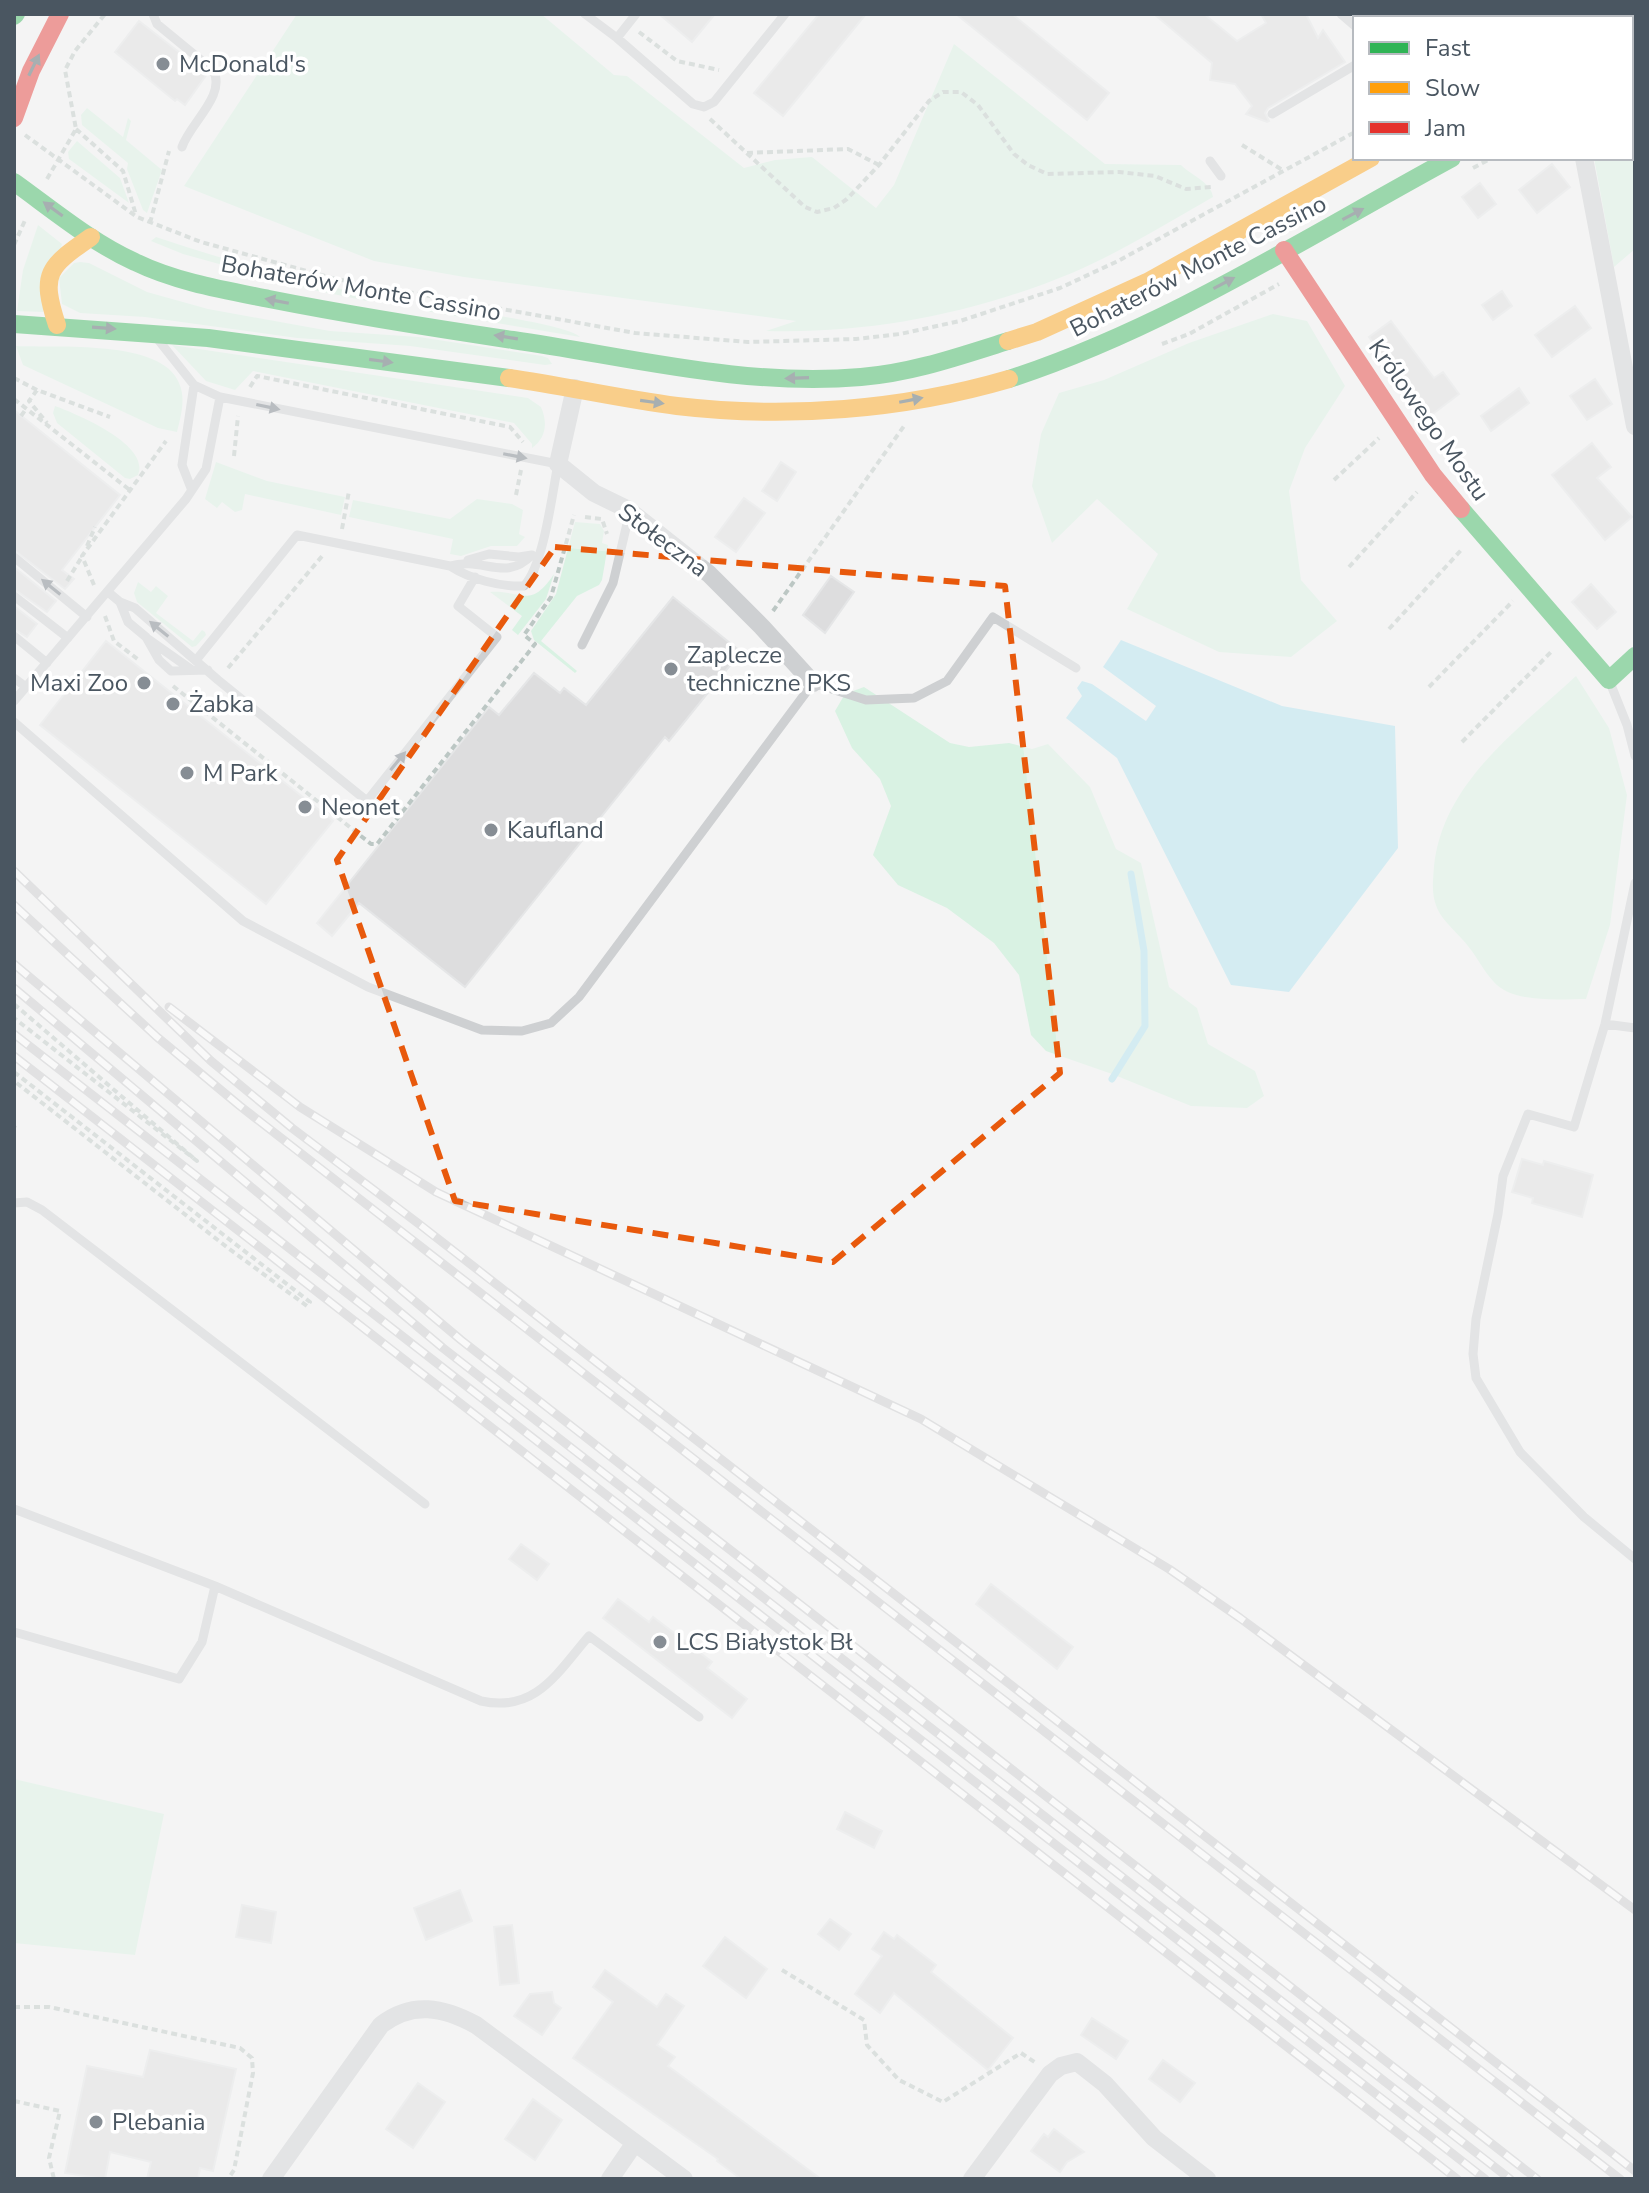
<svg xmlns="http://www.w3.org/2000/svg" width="1649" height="2193" viewBox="0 0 1649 2193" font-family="'Nunito Sans',sans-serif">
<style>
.green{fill:#d9f2e3}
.water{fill:#aee2f0}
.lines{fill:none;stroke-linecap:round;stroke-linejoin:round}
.stream{stroke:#aee2f0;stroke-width:7}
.building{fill:#ddddde;stroke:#e5e6e7;stroke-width:2}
.path{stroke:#bcc7c4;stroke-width:4;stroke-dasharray:6 4;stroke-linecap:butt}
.lane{stroke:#ced0d2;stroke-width:9}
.street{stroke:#ced0d2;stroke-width:18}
.fast{stroke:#30b455;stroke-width:18}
.slow{stroke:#ff9f0a;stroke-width:18}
.jam{stroke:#e5322d;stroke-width:18}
.rail-casing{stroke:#c9cacc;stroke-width:9}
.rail{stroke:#fff;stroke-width:6;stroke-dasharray:18;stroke-linecap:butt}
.oneway{fill:#495b60}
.oneway2{fill:#727b83}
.marked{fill:none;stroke:#e8590c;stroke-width:6;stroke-dasharray:16 10;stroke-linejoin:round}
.poi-dot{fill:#868d94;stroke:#fff;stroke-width:3}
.labels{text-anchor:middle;stroke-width:7;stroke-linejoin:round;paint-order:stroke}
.poi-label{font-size:24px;fill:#4a5661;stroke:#fff;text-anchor:start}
.street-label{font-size:24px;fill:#4a5661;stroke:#fff}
</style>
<rect width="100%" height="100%" fill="#f4f4f4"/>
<path class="green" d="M297,14H541L614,75L627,76L744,168L775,160L812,157L876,208L894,185L954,44L1105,164L1181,165C1192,176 1211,182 1213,197C1167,223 1121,252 1072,273C975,313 871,334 766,331L796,321L464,277L374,261L184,186Z
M1635,101V249L1614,267L1594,158H1631V103Z
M87,108L123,137L128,118L131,121L126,140L162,170L147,213L143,210L127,169L128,163L82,125L81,115Z
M77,141L120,178L129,203L69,159L68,152Z
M38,225L62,244L43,312L17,311L23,270Z
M156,237C228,261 301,282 375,296L367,301L309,289L183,254L151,241Z
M80,262L89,263L147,292L208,309L330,331L419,337L542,356L548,358L552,364L545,365L410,346L297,338L145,317L80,313L62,304L59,278L74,263Z
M417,304C444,308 567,323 580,337L425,311Z
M1273,314L1307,321L1345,386L1305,448L1289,491L1301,580L1337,621L1291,657L1219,652L1127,609L1158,554L1097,499L1052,543L1032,486L1041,434L1059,393L1104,380L1189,343Z
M172,345L528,398L541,407C548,423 546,438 532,448V444L514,423L253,371L235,390L206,381Z
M16,346C56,348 162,339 179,383C186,398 181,416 177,432L158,428L23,365Z
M55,406C77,414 151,445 138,475L130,479L125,478L57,423L53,413Z
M216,462L267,481L345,497L341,515L245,494L242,510L235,512L222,502L217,508L205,499Z
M477,499L512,504L523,510L519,534L525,537L517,546H491L461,556L450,554L453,539L349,517L353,500L450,519Z
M575,522L600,524L604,531L602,543L608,545L602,580L599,585L577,596L541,641L577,671L575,673L534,640L531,631L556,594Z
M554,574L546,599L518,635L512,630L522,616L490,592C523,590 530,610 554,574Z
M138,582L151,592L156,586L168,596L156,613L193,641L202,630L205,632L206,635L196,646L192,647L137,602L134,593Z
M1576,676L1609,728L1627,795L1610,925L1586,999C1559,999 1512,1004 1493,981C1483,970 1477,957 1468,946C1459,934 1443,922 1437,908C1431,894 1433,881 1434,866C1443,782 1519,729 1576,676Z
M864,687L950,743L969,747L1009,743L1032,749L1048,744L1090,787L1116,849L1141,863L1169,987L1197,1008L1208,1044L1255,1071L1264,1096L1247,1108L1191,1106L1112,1074L1046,1051L1031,1035L1019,975L994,943L947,908L898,885L873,855L891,806L880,779L852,748L835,711L845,694Z
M14,1779L164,1814L135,1955L14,1943Z"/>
<path class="water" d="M1121,640L1282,706L1395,726L1398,848L1289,992L1231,985L1117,758L1066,718L1082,696L1077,688L1082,681L1092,684L1146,721L1156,706L1103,667Z"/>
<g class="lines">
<path class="stream" d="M1112,1079L1145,1026L1144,951L1131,874"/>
</g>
<path class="building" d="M659,14H715L692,42Z
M819,14H866L783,116L754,93Z
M956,14H1012L1109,93L1087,120Z
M1154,14H1204L1237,41L1266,23L1261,14H1306L1318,38L1323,30L1345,62L1268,108L1265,113L1269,121L1267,122L1246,114L1252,106L1235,84L1210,80L1212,63Z
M139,21L207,74L185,105L177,99L175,101L115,52Z
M1552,164L1570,187L1537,213L1519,190Z
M1480,183L1496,204L1478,218L1462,197Z
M1502,291L1512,306L1493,320L1482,305Z
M1575,306L1591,328L1552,357L1535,335Z
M1391,321L1434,378L1443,372L1459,394L1422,422L1405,399L1411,395L1369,337Z
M1595,379L1612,404L1587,420L1570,396Z
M1519,388L1529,403L1491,431L1481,416Z
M14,410L120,495L62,570L74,579L65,589L14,550Z
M1592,443L1611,467L1597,478L1632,517L1605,540L1552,475Z
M781,462L796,472L777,501L762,491Z
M744,498L765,513L736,552L715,537Z
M14,567L56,601L47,612L14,589Z
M831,576L854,592L825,633L803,615Z
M1591,584L1616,612L1597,629L1572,602Z
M673,597L741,652L669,741L665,737L465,987L359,903L332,936L317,923L489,707L499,715L534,673L560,693L564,688L586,705Z
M14,606L37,624L27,637L14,629Z
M106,641L333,821L266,904L40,725Z
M1522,1159L1543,1165L1544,1161L1593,1175L1582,1217L1532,1203L1533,1198L1512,1192Z
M521,1544L549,1564L537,1580L509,1559Z
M991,1584L1073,1647L1057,1669L976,1604Z
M618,1599L649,1622L653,1617L712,1662L707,1668L747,1699L732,1718L603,1618Z
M845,1812L882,1831L874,1848L837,1829Z
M460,1890L472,1921L426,1940L414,1908Z
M242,1905L276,1912L271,1943L236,1937Z
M830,1919L851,1934L839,1950L818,1934Z
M512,1925L519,1983L500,1985L494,1927Z
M884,1932L894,1939L897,1935L936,1965L931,1972L1013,2038L988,2070L894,1993L880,2013L855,1994L882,1956L872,1949Z
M725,1937L767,1969L746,1998L703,1966Z
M605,1970L657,2007L666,1994L684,2006L657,2045L675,2057L668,2066L821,2179H741L717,2161L718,2159L573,2058L613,2002L593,1987Z
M552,1992L554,2003L561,2008L542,2035L514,2016L530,1994Z
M1092,2018L1128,2041L1116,2059L1081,2035Z
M150,2050L236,2069L213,2171L200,2168L198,2179H147L151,2162L110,2152L105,2179L65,2173L87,2066L143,2077Z
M1163,2060L1195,2083L1180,2102L1149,2079Z
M418,2083L445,2102L413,2148L386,2129Z
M533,2099L562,2120L535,2160L505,2139Z
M1054,2129L1084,2152L1067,2162L1060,2172L1031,2151L1044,2134L1048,2137Z"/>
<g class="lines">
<path class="path" d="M1566,18L1574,14
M639,32L677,61L719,70
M710,119L805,207L817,212L834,208L847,199L879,165L929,101L943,92H961L978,105L1014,154L1028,165L1047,174L1119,172L1155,176L1186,189L1212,187
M76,129L123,171L136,215
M25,135L137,217L201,242L336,279L635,333L748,342L856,339L900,334L960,321L1060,288L1118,261L1355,132
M1242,145L1284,171
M747,153L848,149L879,165
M1473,168L1492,158
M47,179L76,129L65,70L75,51L105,14
M150,223L169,151
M14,245L26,218
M1162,344L1189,334L1279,284
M14,378L37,390L110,417
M250,387L257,376L510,427L523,442
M37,390L29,401L47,423
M14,399L131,491
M21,416L26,409
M234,456L238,416
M1334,480L1379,438
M516,495L521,470
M585,517L602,519L607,534
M342,529L349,491
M87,546L95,527
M1349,567L1417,492
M67,581L83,555
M94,585L82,556L166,441
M773,611L904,426
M105,616L114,641L140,661
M1389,629L1463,548
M228,668L323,555
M173,686L371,844H377L535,644L524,635L551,597L574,515
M1429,687L1513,601
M1462,742L1553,650
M14,1004L197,1161L14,1018
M14,1072L310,1302L307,1306L228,1248L14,1081
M14,1127L16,1128
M782,1970L864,2020L867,2045L899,2080L943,2102L1021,2053L1036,2063
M14,2007H49L240,2048L252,2058L253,2073L234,2170L228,2179
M14,2101L60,2111L49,2158L54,2179"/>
<path class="lane" d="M153,14L157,24L213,70C227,95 190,123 182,147
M585,14L617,38L693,104L704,107L714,102L785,14
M1341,14L1355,26
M617,38L636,14
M1272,114L1355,65
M1210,161L1221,176
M156,337L194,385L220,397L558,464C552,494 544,565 524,586C500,587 470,579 450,566L297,535L197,659
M191,488L182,465L194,385
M14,557L87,617
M468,560L489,554L519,557L532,555
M450,566C483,556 505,583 532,555
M108,592L120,602L135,608L218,680L367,801L497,637L458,606L475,577
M14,596L68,638
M120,602L128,622L146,637L159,660L171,671L208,670
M14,636L47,663
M148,639L192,670
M582,645L613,583L630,511
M14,678L26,687
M1609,680L1627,725L1635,756
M14,701L186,499L206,469L220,397
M14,722L243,921L368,987L482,1030L522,1031L551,1023L579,997L813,683L866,700L914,698L947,681L993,617L1076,668
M1635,883L1605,1024L1574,1127L1528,1114L1503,1176L1498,1214L1476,1319L1473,1354L1476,1378L1520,1452L1584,1517L1635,1559
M1605,1024L1635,1028
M14,1203L27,1202L42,1210L425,1504
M14,1509L215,1586L481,1701C536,1713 557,1673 589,1636L699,1717
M14,1632L179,1679L202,1642L215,1586"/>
<path class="street" d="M1584,158L1635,426
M575,388L558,464L594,493L627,509L709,574L762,627L813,683
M271,2179L381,2025C412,2001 443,2007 476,2025L684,2179
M610,2179L634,2144
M972,2179L1050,2074L1061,2066L1077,2062L1105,2084L1154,2138L1207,2179"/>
<path class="fast" d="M14,16L16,14
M1631,65L1635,63
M14,182C53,210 91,242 135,262C176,282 224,290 269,299C350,315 432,328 513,340C630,357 743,387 861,377C912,373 960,356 1008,341
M14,324L208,338L509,378
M1009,379C1166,328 1308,236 1452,158
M1461,509L1609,680L1635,656"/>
<path class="slow" d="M1631,22L1635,20
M57,325C40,273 48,267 91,237
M1008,341L1037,332L1147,282L1371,158
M509,378C565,386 621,399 677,406C787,419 903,410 1009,379"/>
<path class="jam" d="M14,118L31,71L60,14
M1284,250L1433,475L1461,509"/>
<g class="rail-casing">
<path id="rail" d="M14,871L211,1061L292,1128L419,1224L1635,2171
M14,905L157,1037L240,1106L1620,2179
M14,964L461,1340L1537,2179
M14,988L443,1348L1510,2179
M169,1007L300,1107L436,1192L921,1419L1169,1569L1240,1618L1635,1910
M14,1034L1485,2179
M14,1056L1457,2179"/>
</g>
<use href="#rail" class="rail"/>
</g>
<defs><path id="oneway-solid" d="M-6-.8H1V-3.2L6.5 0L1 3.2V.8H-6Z" transform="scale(2)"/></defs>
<g class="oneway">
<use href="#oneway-solid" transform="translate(34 65) rotate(-64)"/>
<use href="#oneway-solid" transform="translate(53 209) rotate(-144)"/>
<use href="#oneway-solid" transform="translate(1353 214) rotate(-28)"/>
<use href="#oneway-solid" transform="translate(1224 283) rotate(-28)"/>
<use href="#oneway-solid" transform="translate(277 301) rotate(-169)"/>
<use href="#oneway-solid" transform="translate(104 328) rotate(4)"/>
<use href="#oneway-solid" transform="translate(506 337) rotate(-171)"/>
<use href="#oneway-solid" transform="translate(381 361) rotate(8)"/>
<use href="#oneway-solid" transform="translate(797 378) rotate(178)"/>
<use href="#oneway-solid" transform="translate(911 400) rotate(-11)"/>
<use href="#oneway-solid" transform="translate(652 402) rotate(8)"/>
</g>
<g class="oneway2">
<use href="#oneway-solid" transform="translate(268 407) rotate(12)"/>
<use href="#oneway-solid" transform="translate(515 456) rotate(11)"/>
<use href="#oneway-solid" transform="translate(51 587) rotate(-141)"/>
<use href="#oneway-solid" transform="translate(159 629) rotate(-141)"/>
<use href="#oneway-solid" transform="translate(398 761) rotate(-51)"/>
</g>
<path d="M0 0H1649V2193H0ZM555,547L1005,586L1060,1073L833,1262L455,1201L337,860Z" fill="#f4f4f4" fill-opacity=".55" fill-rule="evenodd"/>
<path class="marked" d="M555,547L1005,586L1060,1073L833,1262L455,1201L337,860Z"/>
<g class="poi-dot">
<circle cx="163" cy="64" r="8"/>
<circle cx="671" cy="669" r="8"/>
<circle cx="144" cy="683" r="8"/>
<circle cx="173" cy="704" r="8"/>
<circle cx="187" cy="773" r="8"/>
<circle cx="305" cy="807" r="8"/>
<circle cx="491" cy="830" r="8"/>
<circle cx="660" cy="1642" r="8"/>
<circle cx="96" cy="2122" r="8"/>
</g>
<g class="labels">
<g class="poi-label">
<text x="179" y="72">McDonald's</text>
<text x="687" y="663">Zaplecze<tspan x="687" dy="28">techniczne PKS</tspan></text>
<text x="128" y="691" text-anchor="end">Maxi Zoo</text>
<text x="189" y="712">Żabka</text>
<text x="203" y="781">M Park</text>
<text x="321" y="815">Neonet</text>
<text x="507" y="838">Kaufland</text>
<text x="676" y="1650">LCS Białystok Bł</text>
<text x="112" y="2130">Plebania</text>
</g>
<g class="street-label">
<text transform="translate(1198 266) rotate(-27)" y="8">Bohaterów Monte Cassino</text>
<text transform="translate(361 288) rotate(10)" y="8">Bohaterów Monte Cassino</text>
<text transform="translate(1429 420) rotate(55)" y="8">Królowego Mostu</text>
<text transform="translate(663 540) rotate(37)" y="8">Stołeczna</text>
</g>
</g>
<rect width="1649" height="2193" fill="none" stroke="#4a5661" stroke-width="32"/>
<rect x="1353" y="16" width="280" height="144" fill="#ffffff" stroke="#b7bbc0" stroke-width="2"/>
<rect x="1369" y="42" width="40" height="12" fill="#30b455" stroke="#b7bbc0" stroke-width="2"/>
<text x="1425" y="56" font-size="24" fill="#4a5661">Fast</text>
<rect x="1369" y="82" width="40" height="12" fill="#ff9f0a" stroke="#b7bbc0" stroke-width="2"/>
<text x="1425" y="96" font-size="24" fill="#4a5661">Slow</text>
<rect x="1369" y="122" width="40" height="12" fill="#e5322d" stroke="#b7bbc0" stroke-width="2"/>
<text x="1425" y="136" font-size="24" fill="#4a5661">Jam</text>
</svg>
